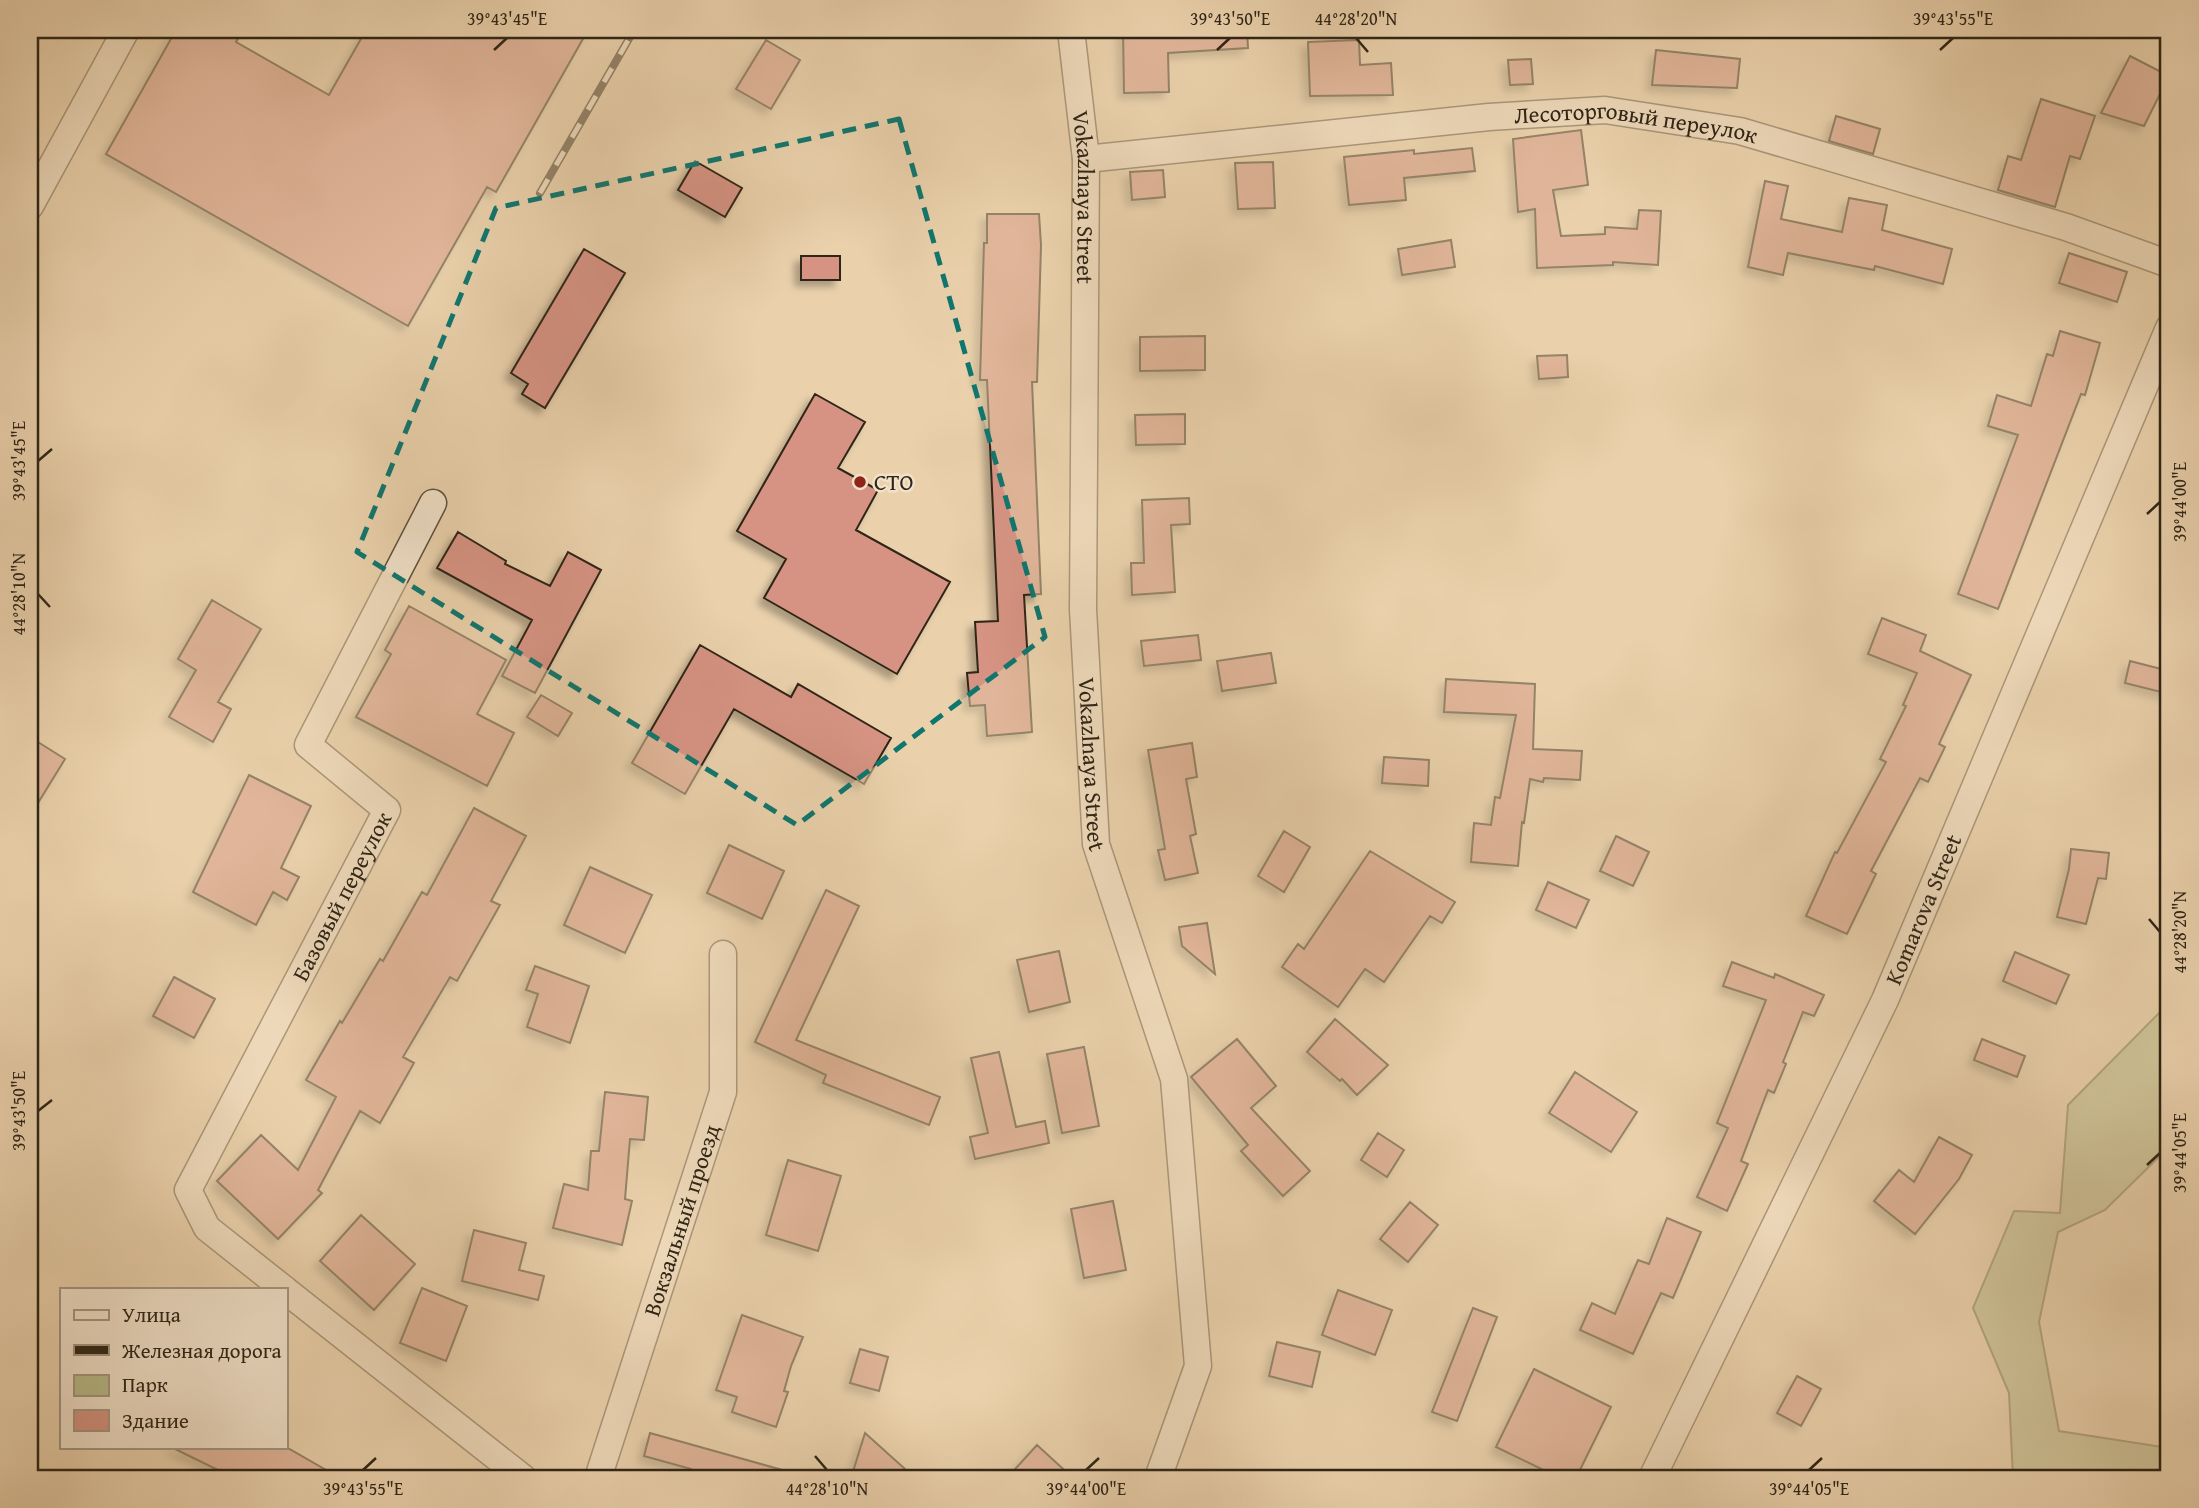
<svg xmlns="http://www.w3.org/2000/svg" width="2199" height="1508" viewBox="0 0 2199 1508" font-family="'Gentium Book Plus',serif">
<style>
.green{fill:#b7bb89;stroke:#737050;stroke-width:2}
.building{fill:#d69383;stroke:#2f2517;stroke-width:2;filter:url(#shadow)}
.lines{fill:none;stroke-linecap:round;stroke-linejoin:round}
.street-casing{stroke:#5e503c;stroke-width:29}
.street{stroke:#f1e1c9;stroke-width:26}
.rail-casing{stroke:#2f2517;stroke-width:8}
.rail{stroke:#f1e1c9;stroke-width:5;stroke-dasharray:16;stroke-linecap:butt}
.marked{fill:none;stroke:#0f766e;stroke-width:5;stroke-dasharray:14 9;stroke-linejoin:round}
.ticks{fill:none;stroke:#2f2517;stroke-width:2.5}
.poi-dot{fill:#8f2418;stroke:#f1e1c9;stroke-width:2.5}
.labels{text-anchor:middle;stroke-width:5;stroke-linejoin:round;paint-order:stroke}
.street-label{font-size:23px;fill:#2f2517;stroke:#f1e1c9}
.poi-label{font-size:23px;fill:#2f2517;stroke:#f1e1c9;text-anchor:start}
.neatline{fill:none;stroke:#2f2517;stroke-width:2.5}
.ticks-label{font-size:18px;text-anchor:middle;fill:#2f2517}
</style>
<defs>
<filter id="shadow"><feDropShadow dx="-6" dy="6" stdDeviation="3.5" flood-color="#0004"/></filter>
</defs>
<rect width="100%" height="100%" fill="#ead1ac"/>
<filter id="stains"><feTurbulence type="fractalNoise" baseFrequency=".00286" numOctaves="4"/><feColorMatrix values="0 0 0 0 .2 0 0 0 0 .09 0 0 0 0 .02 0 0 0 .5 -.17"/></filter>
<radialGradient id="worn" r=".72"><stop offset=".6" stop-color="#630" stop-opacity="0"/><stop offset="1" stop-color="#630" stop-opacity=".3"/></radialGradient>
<path class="green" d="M2169,1003V1147L2105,1210L2058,1232L2039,1322L2059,1431L2169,1448V1450L2155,1478H2013L2009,1393L1973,1308L2014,1211L2060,1213L2068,1105Z"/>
<path class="building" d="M176,30H243L236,42L329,95L366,30H588L496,192L487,187L408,326L106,154Z
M1123,30H1247L1248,48L1168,53L1169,92L1124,93Z
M766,40L800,60L771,109L736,89Z
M1359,40L1360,65L1391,63L1393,95L1310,96L1308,42Z
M1656,50L1740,59L1737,88L1652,85Z
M2130,56L2169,76L2144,126L2101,113Z
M1531,59L1533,84L1510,85L1508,60Z
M2041,99L2095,116L2080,159L2070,156L2055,207L1998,190L2008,156L2021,160Z
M1836,116L1880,129L1873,154L1829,141Z
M1581,130L1588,185L1553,190L1561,236L1605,234V227L1637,229L1639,210L1661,211L1658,265L1613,262V265L1537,268L1535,209L1518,212L1513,139Z
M1472,148L1475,171L1404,178L1406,200L1349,205L1344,157L1414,150V154Z
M695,161L742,188L725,217L678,190Z
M1273,162L1275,208L1238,209L1235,163Z
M1163,170L1165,197L1132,200L1130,172Z
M1765,181L1788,186L1781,219L1842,232L1849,198L1887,205L1882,230L1952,249L1943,284L1875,266L1874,270L1788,253L1783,275L1748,267Z
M987,214H1039L1041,245L1037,382H1032L1041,594L1024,595L1032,732L987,736L985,705L970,706L967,673L978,672L975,622L998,621L987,380H980L984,243H987Z
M1451,240L1455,267L1402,275L1398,249Z
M584,249L625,273L545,408L522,394L528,384L511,373Z
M2069,253L2127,272L2117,302L2059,283Z
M801,256H840V280H801Z
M2060,331L2100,343L2085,395L2081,394L1998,609L1958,594L2018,435L1988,426L1997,395L2031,406L2047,354L2053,356Z
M1205,336V370L1140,371V337Z
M1567,355L1568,377L1539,379L1537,356Z
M815,394L865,422L838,468L878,490L856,530L950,582L897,674L764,598L786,559L737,531Z
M1185,414V444L1136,445L1135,415Z
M1189,498L1190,524L1171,525L1175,592L1132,595L1131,563H1144L1142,500Z
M458,532L506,561L505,564L550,586L568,552L601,570L535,693L502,676L532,620L437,568Z
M212,600L261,629L218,702L231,709L213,742L169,717L196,670L178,659Z
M409,606L506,660L477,714L514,733L487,786L356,717L391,654L385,650Z
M1882,618L1926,635L1920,651L1971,675L1939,744L1945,747L1928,782L1920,778L1871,871L1876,874L1847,934L1806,916L1835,852L1837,853L1886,762L1880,759L1906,706L1903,705L1917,673L1868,654Z
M1198,635L1201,660L1144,666L1141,641Z
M700,645L791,697L798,684L891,738L864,784L734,709L685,794L632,763Z
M1271,653L1276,683L1222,691L1217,661Z
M2130,661L2169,671V694L2125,683Z
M1446,679L1535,684L1533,749L1582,751L1580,780L1544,778L1543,782L1530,779L1524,823L1522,822L1518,866L1471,862L1474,823L1491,825L1495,797L1500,798L1516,715L1444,712Z
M541,695L572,713L558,736L527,717Z
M30,737L65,759L30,816Z
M1192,743L1197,777L1186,779L1196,834L1190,836L1198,873L1165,880L1158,850L1165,849L1148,750Z
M1384,757L1429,760L1428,786L1382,783Z
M249,775L311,806L281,868L299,877L287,900L273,892L256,925L193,892Z
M474,808L526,836L491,901L500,905L457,981L450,977L403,1057L414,1063L380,1123L360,1111L318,1190L322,1193L278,1239L217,1181L261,1135L298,1170L336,1097L306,1080L340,1021L342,1023L380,959L383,961L422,892L427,895Z
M1284,831L1310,847L1284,892L1258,876Z
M1616,836L1649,852L1633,886L1600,871Z
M729,845L784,871L762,919L707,893Z
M2071,849L2109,853L2106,879L2098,878L2086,924L2057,917L2069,869Z
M1370,851L1455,902L1442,923L1430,916L1384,982L1365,969L1338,1007L1282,967L1298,944L1304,949Z
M590,867L652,895L625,953L564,925Z
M1548,882L1589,900L1576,928L1536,910Z
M826,890L859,906L796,1040L940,1097L929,1125L823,1083L826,1075L755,1042Z
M1207,923L1215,974L1182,946L1179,927Z
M1059,951L1070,1002L1029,1012L1017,960Z
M2015,952L2069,975L2056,1004L2003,981Z
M1732,962L1774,978L1775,974L1824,995L1814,1016L1803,1012L1783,1062L1786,1064L1774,1093L1768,1090L1741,1161L1748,1164L1727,1211L1697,1197L1728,1128L1717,1123L1766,1000L1723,986Z
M535,966L589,986L570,1043L527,1027L538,994L526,990Z
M174,977L215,999L194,1038L153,1016Z
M1335,1019L1388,1065L1357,1095L1342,1079L1340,1081L1307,1052Z
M1237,1039L1276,1086L1251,1108L1310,1171L1283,1196L1241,1151L1248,1145L1191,1077Z
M1982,1039L2025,1056L2017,1077L1974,1060Z
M1084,1047L1099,1126L1062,1133L1047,1054Z
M999,1052L1016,1127L1045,1121L1049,1143L975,1159L970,1137L988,1133L971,1058Z
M1575,1072L1637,1112L1611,1152L1549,1113Z
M605,1092L648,1097L644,1140L630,1139L625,1199L632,1201L622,1245L553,1228L564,1184L588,1190L591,1151H599Z
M1378,1133L1404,1150L1387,1177L1361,1160Z
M1939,1137L1972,1155L1959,1179L1915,1234L1874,1201L1899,1170L1914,1182Z
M788,1160L841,1176L818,1251L766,1235Z
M1113,1201L1126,1270L1084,1278L1071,1209Z
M1410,1202L1438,1225L1408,1262L1380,1239Z
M361,1215L415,1264L374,1310L320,1261Z
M1667,1218L1701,1232L1673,1298L1661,1293L1633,1354L1580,1330L1592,1303L1615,1314L1638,1260L1649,1264Z
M474,1230L526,1243L519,1270L544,1276L538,1300L462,1281Z
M422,1288L467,1306L446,1361L400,1343Z
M1338,1290L1392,1310L1375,1355L1322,1335Z
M1473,1308L1497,1317L1457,1421L1432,1412Z
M742,1315L803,1337L791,1366L784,1391L788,1392L776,1427L732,1412L737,1397L716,1390Z
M1277,1342L1320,1352L1312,1387L1269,1376Z
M860,1349L888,1357L879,1391L850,1383Z
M1534,1369L1611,1407L1576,1478H1560L1496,1447Z
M1797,1376L1821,1389L1801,1426L1777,1413Z
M650,1433L786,1471L785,1478H689L691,1469L644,1456Z
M865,1433L915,1478H851Z
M1037,1445L1073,1478H1007Z
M171,1447H286L340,1478H214L218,1470Z"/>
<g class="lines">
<g class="street-casing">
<g id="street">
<path id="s1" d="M1071,30L1086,159L1083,609L1096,844L1174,1079L1198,1366L1158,1478"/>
<path id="s2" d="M1086,159L1489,117L1605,110L1740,131L2066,227L2169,264"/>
<path d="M30,206L126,30"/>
<path id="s3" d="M284,1289L207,1228L188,1190L387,810L308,745L433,503"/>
<path d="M285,1290L523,1478"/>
<path id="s4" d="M598,1478L723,1092V954"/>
<path id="s5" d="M1652,1478L1885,1000L2169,328"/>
</g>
</g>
<use href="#street" class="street"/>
<g class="rail-casing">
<path id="rail" d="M540,193L634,30"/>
</g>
<use href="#rail" class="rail"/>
</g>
<path d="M0 0H2199V1508H0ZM899,119L1045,637L797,825L357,552L496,208Z" fill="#ead1ac" fill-opacity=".55" fill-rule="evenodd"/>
<path class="marked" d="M899,119L1045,637L797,825L357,552L496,208Z"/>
<path class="ticks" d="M1356,38L1368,52M494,50L507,38M1217,50L1230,38M1940,50L1953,38M38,461L52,449M2147,514L2160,502M38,594L50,607M2149,919L2160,932M38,1111L52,1100M2147,1165L2160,1153M815,1456L827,1470M363,1470L376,1458M1086,1470L1099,1458M1809,1470L1822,1458"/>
<circle class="poi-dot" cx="860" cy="482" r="7"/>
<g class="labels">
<g class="street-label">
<text dy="8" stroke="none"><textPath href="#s2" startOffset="553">Лесоторговый переулок</textPath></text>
<text dy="8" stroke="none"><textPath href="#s1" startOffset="168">Vokazlnaya Street</textPath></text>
<text dy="8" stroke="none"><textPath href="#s1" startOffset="735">Vokazlnaya Street</textPath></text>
<text dy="8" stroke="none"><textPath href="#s3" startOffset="472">Базовый переулок</textPath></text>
<text dy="8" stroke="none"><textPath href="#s5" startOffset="630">Komarova Street</textPath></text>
<text dy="8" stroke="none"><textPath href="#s4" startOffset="271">Вокзальный проезд</textPath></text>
</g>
<g class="poi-label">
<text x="874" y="490">СТО</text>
</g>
</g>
<rect width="2199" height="1508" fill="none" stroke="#ead1ac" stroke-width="77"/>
<rect x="60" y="1288" width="228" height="161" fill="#f1e1c9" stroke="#a39682" stroke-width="2"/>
<rect x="74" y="1310" width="35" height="10" fill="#f1e1c9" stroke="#a39682" stroke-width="2"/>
<text x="122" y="1322" font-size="21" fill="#2f2517">Улица</text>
<rect x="74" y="1345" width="35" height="10" fill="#2f2517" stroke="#a39682" stroke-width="2"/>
<text x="122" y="1358" font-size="21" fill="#2f2517">Железная дорога</text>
<rect x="74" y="1375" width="35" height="21" fill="#b7bb89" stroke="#a39682" stroke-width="2"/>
<text x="122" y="1392" font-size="21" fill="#2f2517">Парк</text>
<rect x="74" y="1410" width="35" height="21" fill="#d69383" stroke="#a39682" stroke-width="2"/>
<text x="122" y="1428" font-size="21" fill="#2f2517">Здание</text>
<rect x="38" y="38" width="2122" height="1432" class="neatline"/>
<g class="ticks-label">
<text x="507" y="25">39°43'45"E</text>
<text x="1230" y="25">39°43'50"E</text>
<text x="1356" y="25">44°28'20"N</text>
<text x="1953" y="25">39°43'55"E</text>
<text transform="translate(19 461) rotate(-90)" y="6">39°43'45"E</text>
<text transform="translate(2180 502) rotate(-90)" y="6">39°44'00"E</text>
<text transform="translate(19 594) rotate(-90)" y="6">44°28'10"N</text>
<text transform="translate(2180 932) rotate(-90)" y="6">44°28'20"N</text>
<text transform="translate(19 1111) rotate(-90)" y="6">39°43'50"E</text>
<text transform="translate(2180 1153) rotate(-90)" y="6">39°44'05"E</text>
<text x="363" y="1495">39°43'55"E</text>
<text x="827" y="1495">44°28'10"N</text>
<text x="1086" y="1495">39°44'00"E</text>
<text x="1809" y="1495">39°44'05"E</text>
</g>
<rect width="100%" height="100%" filter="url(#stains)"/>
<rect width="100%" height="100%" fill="url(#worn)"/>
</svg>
